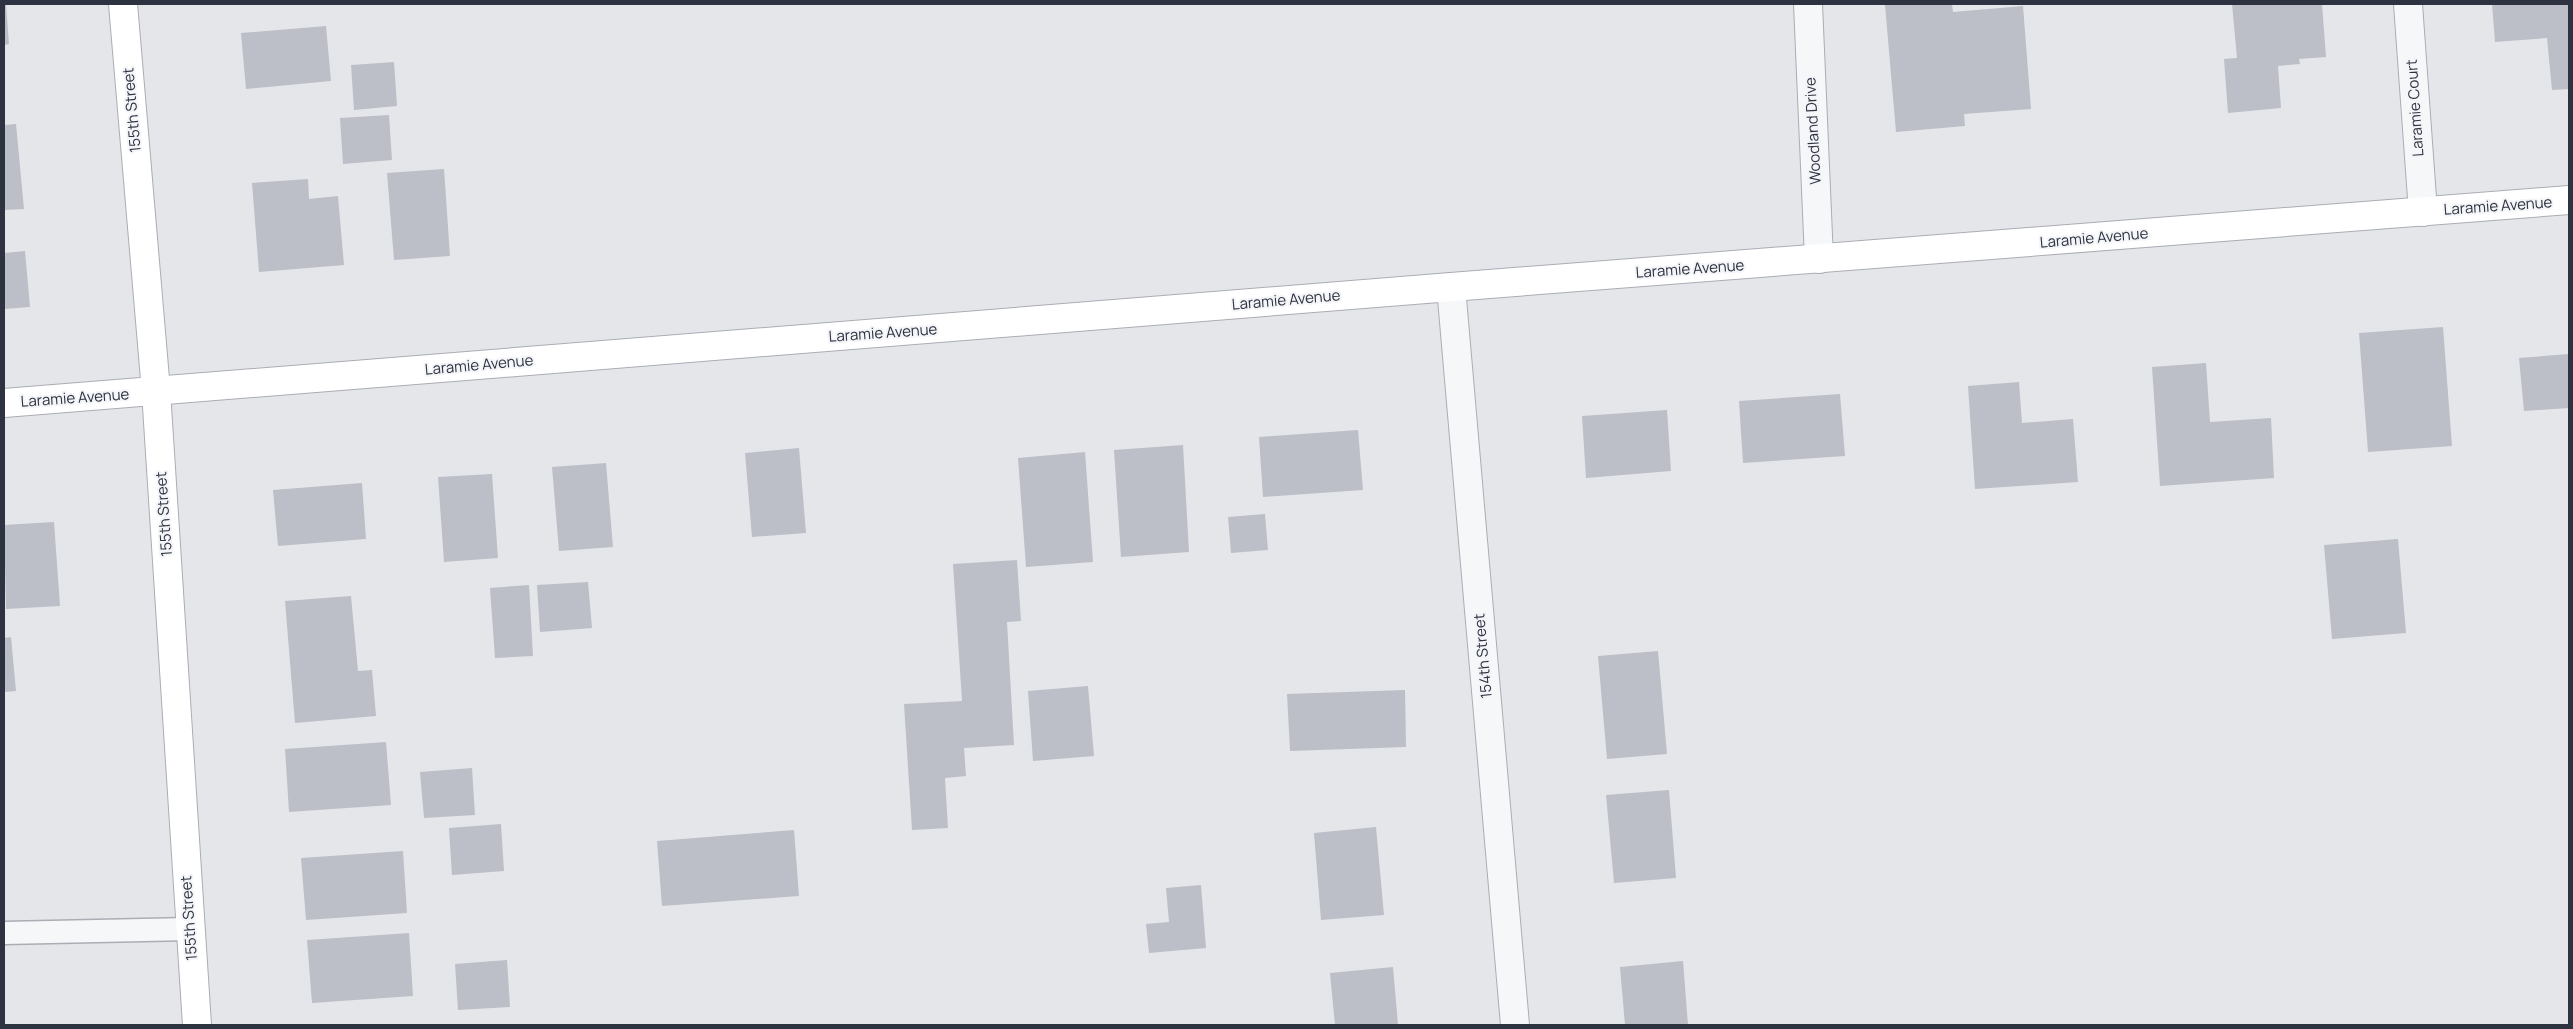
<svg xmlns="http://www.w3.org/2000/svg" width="2573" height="1029" viewBox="0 0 2573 1029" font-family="Manrope,sans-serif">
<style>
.building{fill:#bcbfc7}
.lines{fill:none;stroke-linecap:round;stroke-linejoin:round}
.lane-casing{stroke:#aaadb4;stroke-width:25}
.street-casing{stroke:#aaadb4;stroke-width:30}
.secondary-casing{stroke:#aaadb4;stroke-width:30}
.lane{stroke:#f6f7f9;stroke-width:22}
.street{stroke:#f6f7f9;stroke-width:28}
.secondary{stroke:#fff;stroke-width:28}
.labels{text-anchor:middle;stroke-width:4;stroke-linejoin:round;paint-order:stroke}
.street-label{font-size:15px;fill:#2e3341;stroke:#f4f5f8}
</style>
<rect width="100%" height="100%" fill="#e4e6ea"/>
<path class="building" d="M4,4H6L9,44L4,45Z
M1904,4H1952L1953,12L2023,6L2031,109L1964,114L1965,126L1896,132L1885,5Z
M2232,4H2322L2326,57L2299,59L2300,64L2278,66L2281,108L2228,113L2224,59L2237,58Z
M2492,4H2569V89L2552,90L2547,38L2495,42Z
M326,26L331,81L246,89L241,33Z
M394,62L397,106L354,110L351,65Z
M389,115L392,160L343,164L340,118Z
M16,124L24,209L4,210V125Z
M444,169L450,256L394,260L387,173Z
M308,179L309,199L338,196L344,265L259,272L252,183Z
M25,251L30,307L4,309V253Z
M2443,327L2452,446L2368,452L2359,333Z
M2569,354V408L2524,411L2519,358Z
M2206,363L2210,422L2271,418L2274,478L2160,486L2152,367Z
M2019,382L2022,423L2073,419L2078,482L1975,489L1968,386Z
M1840,394L1845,456L1743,463L1739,401Z
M1667,410L1671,471L1586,478L1582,416Z
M1358,430L1363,490L1263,497L1259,437Z
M1183,445L1189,552L1121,557L1114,450Z
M799,448L806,533L752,537L745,453Z
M1085,452L1093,562L1026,567L1018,458Z
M606,463L613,547L559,551L552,467Z
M492,474L498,558L444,562L438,477Z
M362,483L366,539L278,546L273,490Z
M1265,514L1268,550L1231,553L1228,517Z
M54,522L60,606L6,609L4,525Z
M2398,539L2406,633L2332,639L2324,545Z
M1017,560L1021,621L1007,622L1014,745L964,748L966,776L945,778L948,828L912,830L904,704L962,701L953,564Z
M588,582L592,628L540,632L537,585Z
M529,585L533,656L495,658L490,588Z
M351,596L358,671L372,670L376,716L295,723L285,601Z
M11,637L16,691L4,692V638Z
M1658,651L1667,754L1607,759L1598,656Z
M1088,686L1094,756L1033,761L1028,691Z
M1405,690L1406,747L1290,751L1287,694Z
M386,742L391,805L289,812L285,749Z
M472,768L475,815L424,818L420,772Z
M1669,790L1676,878L1614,883L1606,795Z
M501,824L504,871L452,875L449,828Z
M1376,827L1384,915L1321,920L1314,833Z
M794,830L799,896L662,906L657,841Z
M403,851L407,913L306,920L301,858Z
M1201,885L1206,948L1149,953L1146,924L1169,922L1166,888Z
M409,933L413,996L312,1003L307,940Z
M507,960L510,1007L458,1010L455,964Z
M1683,961L1688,1025H1625L1620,967Z
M1393,967L1398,1025H1335L1330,973Z"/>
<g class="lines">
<g class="lane-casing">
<path id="lane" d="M4,933L190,929"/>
</g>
<g class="street-casing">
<path id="street" d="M1808,4L1819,259
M2408,4L2423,212
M1451,287L1515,1025"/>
</g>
<g class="secondary-casing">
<path id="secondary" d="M123,4L156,391L197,1025
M4,403L1451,287L2569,200"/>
</g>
<use href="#lane" class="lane"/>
<use href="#street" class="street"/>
<use href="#secondary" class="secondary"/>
</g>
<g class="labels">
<g class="street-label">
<text transform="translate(2415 108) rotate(-94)" y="5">Laramie Court</text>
<text transform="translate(132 110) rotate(-95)" y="5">155th Street</text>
<text transform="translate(1813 131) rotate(-93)" y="5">Woodland Drive</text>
<text transform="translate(2498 206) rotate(-4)" y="5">Laramie Avenue</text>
<text transform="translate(2094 238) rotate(-5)" y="5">Laramie Avenue</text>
<text transform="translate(1690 269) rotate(-4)" y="5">Laramie Avenue</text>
<text transform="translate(1286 300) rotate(-5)" y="5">Laramie Avenue</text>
<text transform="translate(883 333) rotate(-4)" y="5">Laramie Avenue</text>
<text transform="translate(479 365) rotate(-5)" y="5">Laramie Avenue</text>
<text transform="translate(75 398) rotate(-4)" y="5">Laramie Avenue</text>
<text transform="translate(164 514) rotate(-94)" y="5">155th Street</text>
<text transform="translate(1483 656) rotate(-95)" y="5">154th Street</text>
<text transform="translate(189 918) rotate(-94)" y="5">155th Street</text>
</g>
</g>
<rect width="2573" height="1029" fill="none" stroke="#2e3341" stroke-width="10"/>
</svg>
